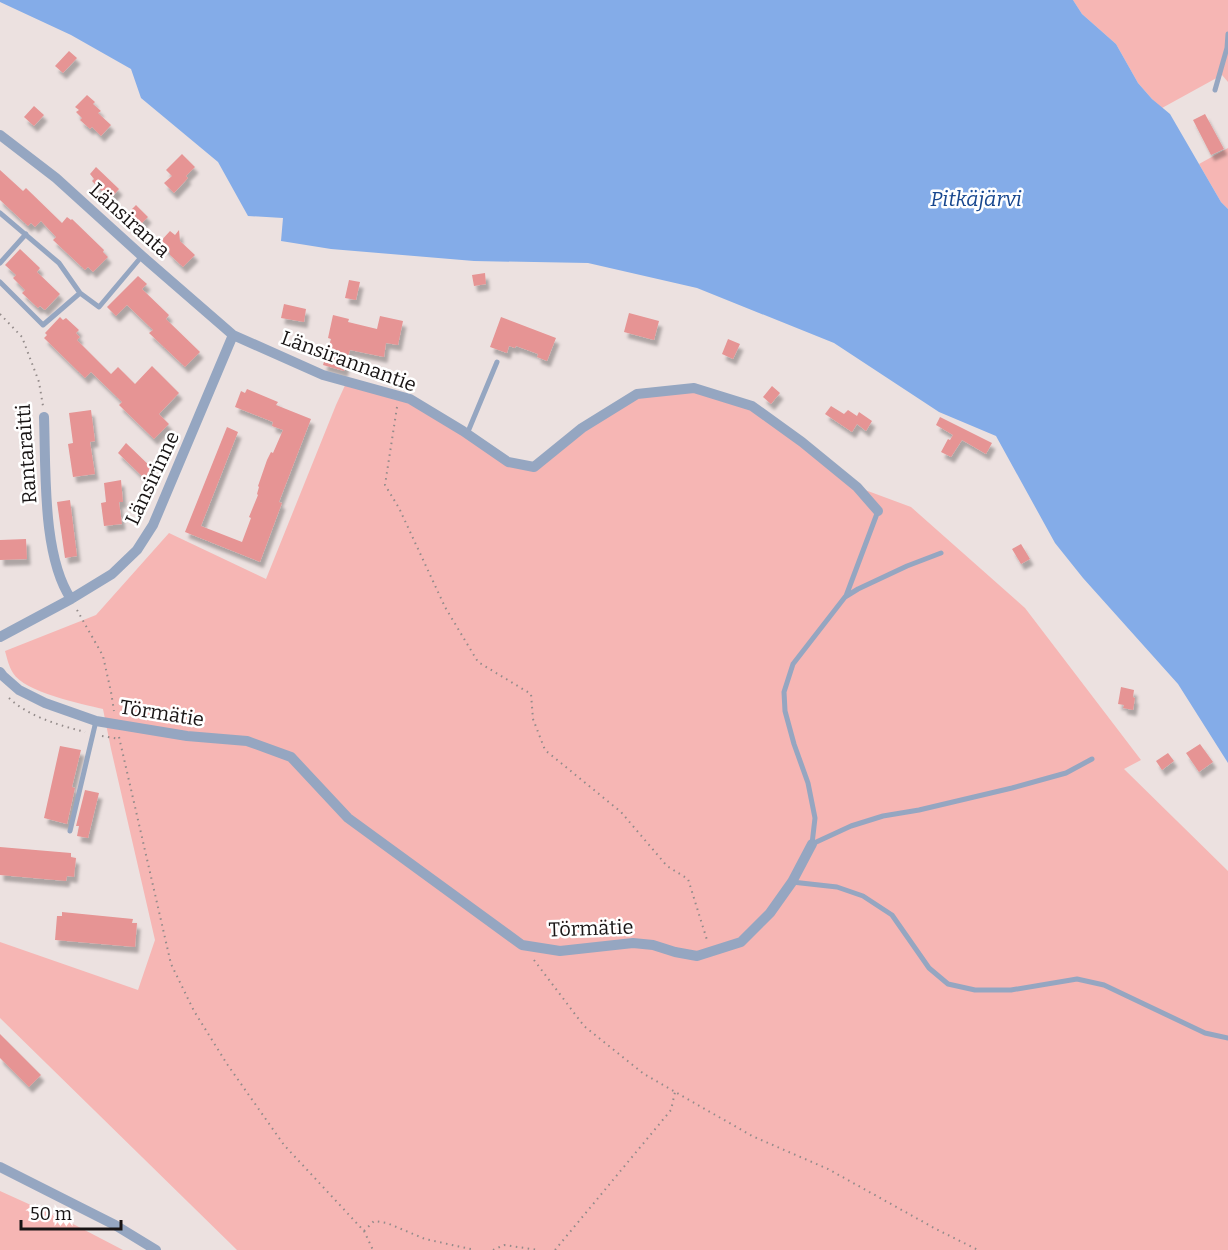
<svg xmlns="http://www.w3.org/2000/svg" width="1228" height="1250" viewBox="0 0 1228 1250" font-family="Bitter,serif">
<style>
.green{fill:#f6b6b4}
.water{fill:#84ace8}
.building{fill:#e69494;filter:url(#shadow)}
.lines{fill:none;stroke-linecap:round;stroke-linejoin:round}
.path{stroke:#938b8a;stroke-width:2;stroke-dasharray:1.5 4.5;stroke-linecap:butt}
.lane{stroke:#95a6c1;stroke-width:5}
.street{stroke:#95a6c1;stroke-width:10}
.labels{text-anchor:middle;stroke-width:5;stroke-linejoin:round;paint-order:stroke}
.street-label{font-size:20px;fill:#181414;stroke:#fff}
.water-label{font-size:21px;font-style:italic;fill:#18478e;stroke:#fff}
</style>
<defs>
<filter id="shadow"><feDropShadow dx="3.5" dy="6" stdDeviation="1.5" flood-color="#0004"/></filter>
</defs>
<rect width="100%" height="100%" fill="#ece1e0"/>
<path class="green" d="M1073,0H1228V82L1222,75L1162,108L1152,99L1138,83L1116,44L1082,14Z
M1228,148V209L1221,202L1199,164Z
M347,381L399,396L508,462L534,467L637,394L694,388L752,406L857,487L911,507L1025,608L1141,760L1124,769L1228,871V1250H237L0,1018V942L138,990L155,940L111,749L103,709C82,704 24,692 13,673C9,667 7,658 5,651L96,615L169,533L266,579L336,405Z
M0,1191L75,1225L123,1250H0Z"/>
<path class="water" d="M0,0H1073L1082,14L1116,44L1138,83L1152,99L1170,114L1221,202L1228,209V763L1178,684L1083,578L1055,543L996,436L939,412L834,343L697,288L588,263L474,261L331,249L281,241L283,218L248,216L218,162L141,98L131,69L71,35L0,2Z"/>
<path class="building" d="M69,51L77,58L63,73L55,66Z
M87,95L95,102L93,104L101,111L98,113L111,125L101,136L92,127L90,129L80,120L82,118L76,112L79,110L75,107Z
M34,106L44,115L34,126L24,117Z
M1205,114L1224,149L1211,155L1193,120Z
M182,154L195,167L186,176L188,178L174,193L164,183L172,176L166,170Z
M96,167L119,189L112,197L108,193L106,195L92,181L94,179L90,174Z
M0,170L23,191L26,188L62,223L67,217L71,220L72,219L104,250L103,252L108,257L93,272L88,267L85,270L53,240L56,237L41,221L35,227L31,223L28,226L0,200Z
M136,205L148,217L139,226L127,214Z
M179,230L180,241L195,255L183,267L170,255V253L159,243L170,231L175,235Z
M20,249L40,268L37,272L60,294L45,310L40,306L38,308L22,293L25,290L13,278L16,275L5,265Z
M485,273L486,284L474,286L472,275Z
M138,276L147,284L142,289L169,315L166,319L200,352L185,367L149,333L153,330L127,305L116,316L107,307Z
M349,280L360,282L356,300L345,298Z
M284,304L306,309L304,322L281,318Z
M629,313L659,321L654,340L624,332Z
M333,315L349,319L348,322L377,329L380,316L403,321L398,345L386,343L384,357L350,350L344,371L323,365L331,339L328,338Z
M60,317L63,320L66,318L79,330L76,333L80,337L77,340L111,374L118,367L135,384L152,366L179,393L159,414L169,424L154,439L119,405L122,402L91,372L85,378L44,338L47,335L45,333Z
M501,317L556,338L547,361L537,357L538,354L516,346L515,348L509,346L507,353L490,347Z
M728,339L740,344L733,359L722,354Z
M772,386L780,393L771,404L763,397Z
M247,389L278,402L276,405L311,419L279,502L282,503L260,562L185,532L227,427L238,432L201,526L242,542L251,518L249,517L258,495L257,494L259,487L258,486L267,460L271,452L273,453L283,430L272,426L273,422L235,407L241,391L245,393Z
M831,406L844,414L848,410L857,416L859,412L872,421L866,431L857,424L852,432L825,414Z
M91,410L95,441L90,442L95,474L73,477L68,444L73,443L69,413Z
M940,417L992,443L986,454L962,440L951,457L941,452L948,439L950,440L953,435L936,425Z
M126,443L154,470L145,479L118,453Z
M121,480L123,502H119L122,524L104,526L101,503L106,502L104,483Z
M70,500L77,556L65,558L57,502Z
M26,539L27,559L0,560V540Z
M1021,544L1030,559L1021,564L1012,549Z
M1121,687L1134,690L1133,697L1135,698L1133,710L1123,708L1124,705L1118,704Z
M1200,744L1213,762L1199,772L1186,753Z
M60,746L81,750L72,787L75,788L67,824L44,818Z
M1168,753L1174,761L1162,770L1156,761Z
M85,790L99,793L88,838L77,836L79,826H76Z
M0,847L71,853V857L76,858L74,877L67,876L66,881L0,875Z
M62,912L133,919L132,923H137L135,947L55,940L57,916H62Z
M0,1034L41,1075L29,1087L0,1058Z"/>
<g class="lines">
<path class="path" d="M0,314L22,337L39,382L43,406
M397,407L385,485L399,508L445,607L478,662L531,694L533,719L545,750L621,812L667,866L688,879L707,940
M77,610L103,656L111,692L114,711
M9,698C29,717 59,725 85,732
M102,736L119,739
M119,737L171,964L194,1011L227,1064L284,1145L364,1231L373,1250
M534,960L584,1026L644,1074L752,1136L828,1169L936,1229L978,1250
M364,1231L374,1221L387,1223L425,1239L475,1250
M493,1250L504,1245L538,1250
M555,1250L671,1110L675,1092"/>
<path class="lane" d="M1215,90L1227,48L1228,34
M0,213L59,263L80,293
M0,263L26,234
M0,282L43,325L80,293L99,307L142,256
M467,434L497,362
M846,596L878,511
M70,831L96,721
M812,844L815,818L808,783L794,744L785,711L784,692L793,664L845,597L858,589L907,566L941,553
M812,844L851,826L883,816L919,810L1012,788L1066,773L1092,759
M792,882L837,887L863,896L892,915L929,968L948,984L975,990H1011L1077,979L1104,985L1205,1033L1228,1038"/>
<path class="street" d="M0,135L56,178L142,256L233,335L323,375L410,399L463,431L508,462L534,467L582,428L637,394L694,388L752,406L802,442L857,487L878,511
M44,417C46,470 42,556 71,599
M0,637L71,599L112,574L137,550L153,525L233,335
M0,672L3,676L19,690L45,703L96,721L187,736L247,741L291,757L348,818L522,945L560,951L633,943L653,945L675,952L697,956L741,942L770,913L792,882L812,844
M0,1167L115,1225L156,1250"/>
</g>
<g class="labels">
<g class="street-label">
<text transform="translate(130 220) rotate(42)" y="7">Länsiranta</text>
<text transform="translate(349 361) rotate(20)" y="7">Länsirannantie</text>
<text transform="translate(26 454) rotate(-94)" y="7">Rantaraitti</text>
<text transform="translate(152 478) rotate(-65)" y="7">Länsirinne</text>
<text transform="translate(162 713) rotate(9)" y="7">Törmätie</text>
<text transform="translate(591 928) rotate(-2)" y="7">Törmätie</text>
</g>
<g class="water-label">
<text x="976" y="206">Pitkäjärvi</text>
</g>
</g>
<path d="M21 1220v9h100v-9" fill="none" stroke="#181414" stroke-width="3"/>
<text x="30" y="1220" font-size="18" fill="#181414" stroke="#ffffff" stroke-width="4.5" paint-order="stroke">50 m</text>
</svg>
